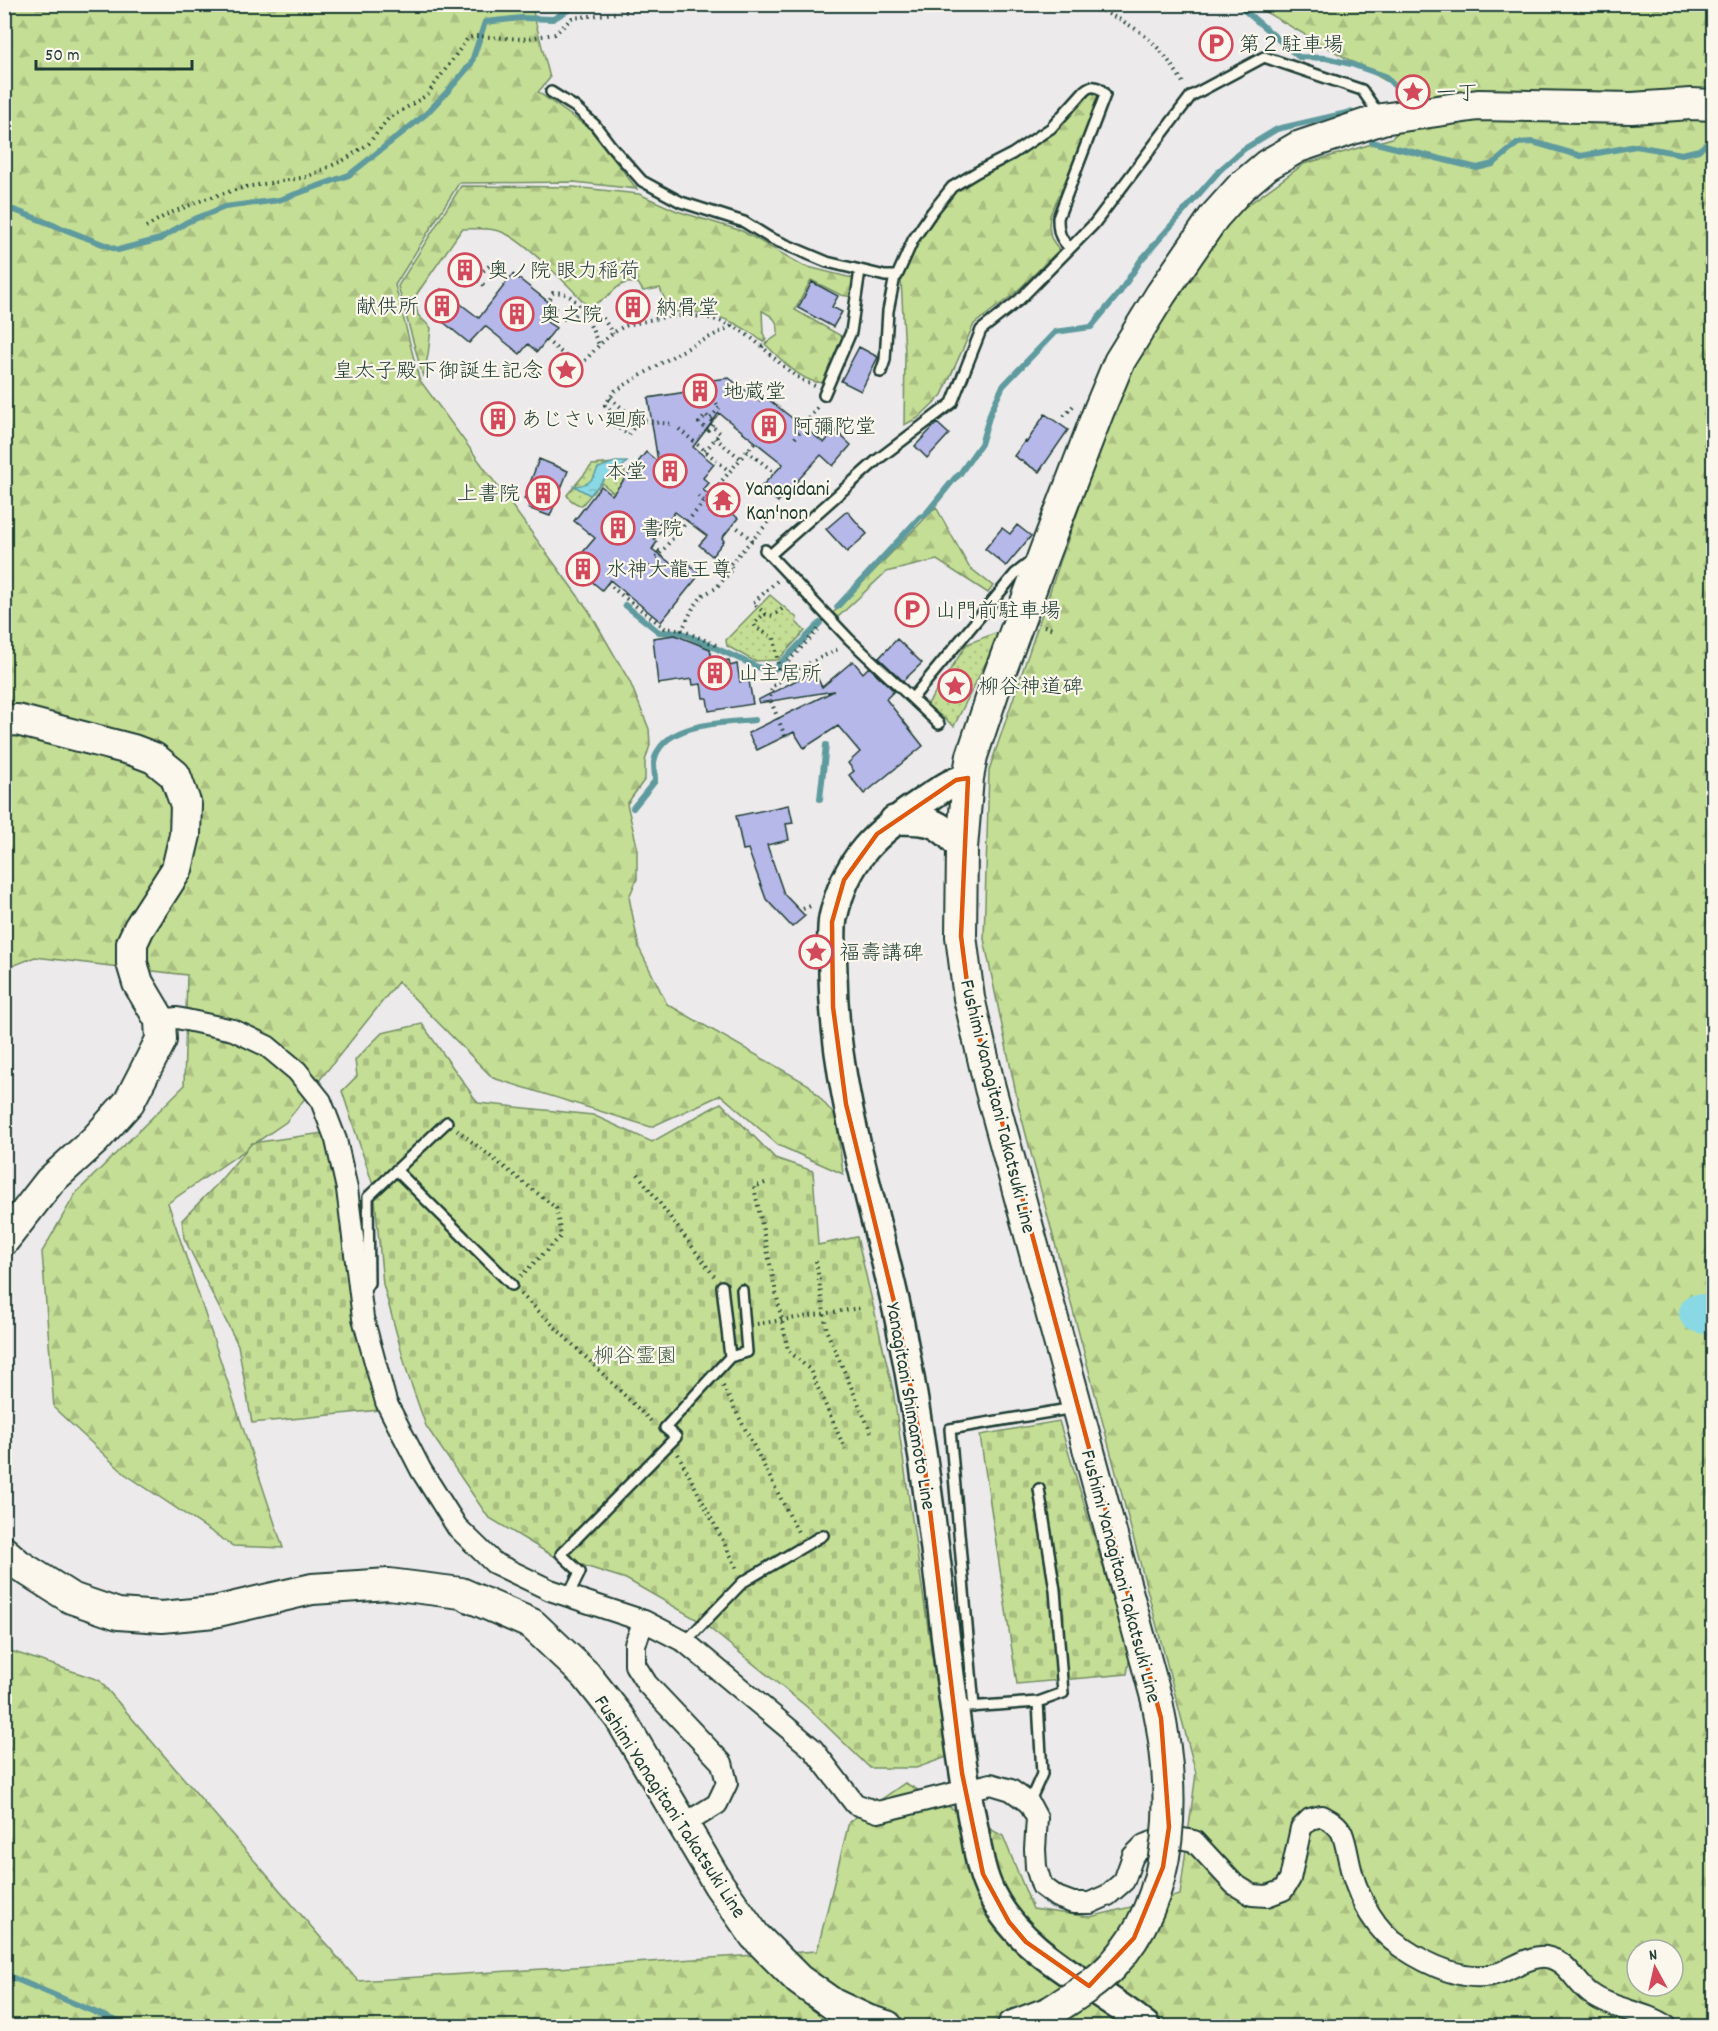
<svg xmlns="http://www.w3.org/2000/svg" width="1718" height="2031" viewBox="0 0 1718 2031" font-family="Dekko,'Klee One',sans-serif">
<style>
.grass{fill:url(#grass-dots);stroke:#728e64;stroke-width:1.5}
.forest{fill:url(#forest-firs);stroke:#728e64;stroke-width:1.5;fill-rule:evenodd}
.cemetery{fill:url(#cemetery-stones);stroke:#728e64;stroke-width:1.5}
.water{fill:url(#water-ripples);stroke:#5f9b9e;stroke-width:1.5}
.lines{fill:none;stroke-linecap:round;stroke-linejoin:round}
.stream{stroke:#5f9b9e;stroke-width:6}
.river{stroke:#89d9e4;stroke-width:38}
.building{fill:#b6b8e9;stroke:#1f3d34;stroke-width:1.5}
.service-casing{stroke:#1f3d34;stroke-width:14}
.minor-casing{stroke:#1f3d34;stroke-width:24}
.secondary-casing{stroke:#1f3d34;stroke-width:32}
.primary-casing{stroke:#1f3d34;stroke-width:34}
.path{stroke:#1f3d34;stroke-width:4;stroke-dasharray:1.5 4.5;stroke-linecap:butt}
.service{stroke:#fbf7ec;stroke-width:9}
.minor{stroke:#fbf7ec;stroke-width:20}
.secondary{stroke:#fbf7ec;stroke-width:27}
.primary{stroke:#fbf7ec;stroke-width:30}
.primary-bridge-casing{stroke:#1f3d34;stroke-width:34;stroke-linecap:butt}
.primary-bridge{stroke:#fbf7ec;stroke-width:30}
.marked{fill:none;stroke:#de580e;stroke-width:4.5;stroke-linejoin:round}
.labels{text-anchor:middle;stroke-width:4.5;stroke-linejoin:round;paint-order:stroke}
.poi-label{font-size:21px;fill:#1f3d34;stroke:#fbf7ec;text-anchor:start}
.street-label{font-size:21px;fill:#1f3d34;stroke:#fbf7ec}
.park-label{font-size:21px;fill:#405d47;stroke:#fbf7ec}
</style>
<defs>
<pattern id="grass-dots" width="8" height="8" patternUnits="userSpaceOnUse" patternTransform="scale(1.5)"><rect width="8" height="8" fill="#c5de95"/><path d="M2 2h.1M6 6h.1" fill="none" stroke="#a9bf81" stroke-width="1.8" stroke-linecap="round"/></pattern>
<pattern id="forest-firs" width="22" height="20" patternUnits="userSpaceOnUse" patternTransform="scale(1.5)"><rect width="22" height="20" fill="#c5de95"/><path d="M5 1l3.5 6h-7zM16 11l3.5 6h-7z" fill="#a9bf81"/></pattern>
<pattern id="cemetery-stones" width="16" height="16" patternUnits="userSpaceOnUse" patternTransform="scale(1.5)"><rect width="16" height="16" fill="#c5de95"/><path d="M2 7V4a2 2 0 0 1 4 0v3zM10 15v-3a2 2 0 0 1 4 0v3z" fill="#a9bf81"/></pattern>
<pattern id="water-ripples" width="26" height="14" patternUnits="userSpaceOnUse" patternTransform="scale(1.5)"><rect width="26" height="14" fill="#89d9e4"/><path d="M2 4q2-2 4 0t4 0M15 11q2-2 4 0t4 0" fill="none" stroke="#76bbc4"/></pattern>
</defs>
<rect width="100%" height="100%" fill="#edeaeb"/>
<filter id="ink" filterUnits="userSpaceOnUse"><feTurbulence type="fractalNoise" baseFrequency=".0167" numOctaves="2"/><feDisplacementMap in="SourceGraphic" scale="12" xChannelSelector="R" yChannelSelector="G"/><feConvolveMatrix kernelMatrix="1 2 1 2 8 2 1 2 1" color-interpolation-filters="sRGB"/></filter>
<g filter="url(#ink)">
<path class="grass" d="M614,463L625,470L624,479L632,485L621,499L603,484H600L582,505C577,505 569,500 567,495L592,465Z
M770,595L797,618L796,622L805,631L778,660L754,661L727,646L726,640Z
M998,632L988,658L954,726L927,705L967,644Z"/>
<path class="forest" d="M5,5H550L533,12L550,78L538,92L590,129L637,189L574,182L459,183L395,285L419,379L589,611L630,682L649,729L650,745L645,761V779L627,804L637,846V879L629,897L639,948L667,1004L809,1085L836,1117L843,1174L778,1145L721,1095L651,1127L493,1078L398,982L286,1122L168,1203L283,1548L233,1546L125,1474L54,1408L42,1252L76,1193L184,1086L187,975L35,957L5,969Z
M1253,5H1713V2026H5V1649L99,1680L358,1981L817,1951L849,1822L905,1783L1003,1836L1033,1909L1090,1917L1180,1895L1196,1773L1019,1108L984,939L989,770L1042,614L1120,391L1150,337L1226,221L1304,164L1392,138L1411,119V100L1388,82ZM1637,1950H1673V1986H1637Z
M1091,93L1100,96L1077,156L1050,215L1049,227L1051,238L1059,250L1014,294L974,324L942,395L918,418L904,425L905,353L901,279L917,241L955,191L978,176L1014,158L1053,131Z
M461,186L573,187L639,194L677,211L742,231L804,266L856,279L852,297L841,295L811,280L795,310L843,337L826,382C805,387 779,357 765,344L778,335C779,321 773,316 762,311L763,333L766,339L763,342C736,319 705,309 670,312L660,288L643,291L638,283C620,281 619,287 606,297C601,301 594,304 588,308C576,291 522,240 504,233C491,227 475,229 462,229L414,298L418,315L431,328L428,355L423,377L398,286Z
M936,507L969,567L993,586L988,593L937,560L886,572L838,617L833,613Z"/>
<path class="cemetery" d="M422,1024L478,1103L593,1115L652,1142L721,1103L775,1158L813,1171L818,1245L857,1237L893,1390L947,1757L916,1768H870L807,1707L703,1623L626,1579L553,1556L488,1517L426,1426L408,1375L383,1284L374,1188L342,1091L357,1076L355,1060L382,1033Z
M323,1133L345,1197L379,1410L252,1423L238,1345L184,1238L182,1220L218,1183L252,1143Z
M1059,1421L1130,1656L1127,1674L1017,1684L980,1435Z"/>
<path class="water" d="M615,462H627L612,477L605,478L590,495L574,486C588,485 593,481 598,468Z"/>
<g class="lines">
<path class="stream" d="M1237,4L1299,57L1326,58L1351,64L1385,76L1408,100
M1372,142L1477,168L1493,164L1518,143L1533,142L1581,156L1636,146L1682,154L1699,150L1714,138
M4,208L17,211L118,250L160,239L187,222L225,207L279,200L349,175L426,114L447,92L471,64L485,22L521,18L553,19L575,6L585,4
M625,605L659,632L682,633L771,673L820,623
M837,607L920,517L925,515L955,478L959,475L981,444L991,411L1003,386L1055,332L1091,327L1120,292L1141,260L1220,170L1244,149L1277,129L1351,112
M820,799L826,745
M633,808L655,781C655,775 654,768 654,762C661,722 724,723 755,720
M4,1974L128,2026"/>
<path class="river" d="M1698,1313L1714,1317"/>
</g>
<path class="building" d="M513,274L556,308L546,321L556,328L537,352L528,344L520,354L485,326L469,343L426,308L441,289L479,318Z
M812,282L838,296L832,307L842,312L833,327L798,308Z
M639,293L645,316L627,321L621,297Z
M859,347L878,357L861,391L841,381Z
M729,378L760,401L764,396L824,443L835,430L851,445L833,466L821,455L778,502L761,487L783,464L719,413L693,447L714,464L703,478L709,483L703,490L738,518L722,538L724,541L712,556L699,545L707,536L675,512L654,539L657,542L652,549L681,571L688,563L700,574L661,622L610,580L602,590L572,565L595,538L574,521L601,486L612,495L646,452L658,462L648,398L712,388L703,381Z
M1045,414L1068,430L1039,472L1014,456L1025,441L1027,442Z
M937,423L949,434L927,458L915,446Z
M539,459L568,471L550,516L528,508L531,502L524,499Z
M847,511L867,534L847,552L826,529Z
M1017,525L1031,536L1006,566L985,549L1002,528L1010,534Z
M675,635L710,649L712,662L729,660L730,666L737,664L740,682L749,681L753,704L709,711L707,698H703L701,684L693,685L692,679L658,684L653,638Z
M897,639L922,663L903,681L879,658Z
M853,661L863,673L869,667L894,691L886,699L923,746L864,794L849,775L854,771L848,763L860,752L838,726L804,748L794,732L757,750L748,733L834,691L759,703L758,700L814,671L822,687Z
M789,805L793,823L786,824L789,840L767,845L784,894L805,916L792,927L766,899L748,849L743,850L736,816Z"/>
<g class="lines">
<g class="service-casing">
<path id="service" d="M551,92L575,107L595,125L611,146L642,181L681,202L744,222L770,238L827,262L885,276H897L913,240L932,212L952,187L977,172L1012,154L1051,128L1085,90C1093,84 1100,87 1105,95L1058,218C1058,232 1060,239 1070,248
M881,372L885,360L888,311L895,276
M824,395L851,332L860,270
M765,550L849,639L939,724
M770,555L877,460L952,403L981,330L1019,300L1094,224L1191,96L1264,57L1362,90L1380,116
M915,695L1015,574L1034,559
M396,1170L512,1285
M362,1293L369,1283L368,1197L447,1122
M730,1357L747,1352L742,1290
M568,1596L580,1572L561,1554L676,1437L665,1428L730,1357L722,1286
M685,1642L743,1582L823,1535
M968,1707L1038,1702
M974,1707L950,1429L1074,1408
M1029,1803L1042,1774L1038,1702L1063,1693L1055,1590L1039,1489"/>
</g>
<g class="minor-casing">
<path id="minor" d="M160,1020L177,1018L233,1030L267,1046L297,1071L321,1101L336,1140L347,1189L363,1318L386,1402L421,1470L457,1527L494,1563L550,1590L644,1621L685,1642L813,1749L855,1804L878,1812L991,1784L1011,1790L1029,1803L1037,1818L1035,1849L1036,1867L1042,1886L1057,1897L1073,1903H1090L1108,1895L1124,1881L1133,1856L1144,1845L1158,1840L1178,1838L1194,1841L1234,1884L1252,1895L1267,1896L1283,1890L1290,1879L1301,1828L1310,1819L1322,1816C1330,1820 1338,1824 1342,1833C1347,1845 1348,1860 1352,1873C1360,1901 1376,1931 1401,1947C1428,1965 1467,1984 1499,1973C1513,1968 1531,1955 1546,1957C1569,1961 1574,1982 1591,1994C1613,2010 1644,2011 1666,2026
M644,1621L635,1644V1665L647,1684L722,1763L727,1783L717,1804L683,1825"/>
</g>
<g class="secondary-casing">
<path id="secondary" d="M968,778C951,781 939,791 925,800C876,832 846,858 833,918C830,935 833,956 833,974C834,1093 875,1204 899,1319C923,1437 936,1556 950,1675C957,1726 963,1777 974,1828C978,1851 981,1874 992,1895C1024,1957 1094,1984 1146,2026
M894,820C931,820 937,820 962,848"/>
</g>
<g class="primary-casing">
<path id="primary" d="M4,721L17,720L133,750L154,758L175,775L186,805L185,835L177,869L139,928L132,943V963L138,983L160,1020L161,1040L129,1102L94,1141L50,1181L4,1240
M4,1552L19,1565L71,1598L118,1614L162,1617L214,1612L312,1589L389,1584L461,1593L532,1624L586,1675L620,1718L719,1885L755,1936L799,1980L833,2004L867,2020L887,2026
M1157,1701L990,1088L969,998L961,936L962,848L968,778L972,756L998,678L1045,551L1099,410L1119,362L1161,294L1214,217L1241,187L1267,165L1298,147L1382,119L1478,105L1632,108L1691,104L1714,105
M1013,2026L1050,2012"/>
</g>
<path class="path" d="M1086,4C1137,26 1156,37 1185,86
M146,227L166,215L205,199L245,187L307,177L346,159L369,143L388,119L427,95L468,38L476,36L522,39L555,34L572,18L634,11L645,4
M484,285L474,278L494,262L504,264
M550,299L553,293C579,288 590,327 600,347
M658,308L660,318
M603,318L613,334
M563,319L582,313
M546,340L579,367
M762,347L766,342
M573,374C588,358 603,337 623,327C629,324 638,323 645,321C681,312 719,313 750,337C772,353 788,376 815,386
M707,396L720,407L710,419L706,415L699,423L708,430L714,423L710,419
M610,398C634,419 641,422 674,424
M1064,416L1073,406
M639,418L629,435L614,425L620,417L605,405L615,391L680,352L732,326
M679,429L729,471
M715,438L740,458
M795,438L819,405
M705,451L720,433L712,426
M747,451L775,473
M698,496L720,514
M654,519L675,535
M733,524L753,541
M653,547L660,552
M656,558L755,442
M641,576L650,565
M607,583L624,597
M626,594L624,597L665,628L682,630
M782,609L773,616L764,614L754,624L756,628L774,638L779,671L784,676
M766,614L753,603L777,581
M1044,626L1054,629
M716,645L682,630L693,608L703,595L716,588L733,569L729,565L777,513
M780,670L820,628
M790,673L795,681
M785,736L770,699L772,687L790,673L840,648
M803,909L813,905
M457,1130L556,1208L561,1236L521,1276
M638,1174L714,1276
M765,1183L754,1187L788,1350L810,1370L845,1449
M816,1261L827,1332L871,1432
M521,1294L653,1423
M757,1324L860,1308
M723,1386L799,1534
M678,1454L738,1570"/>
<use href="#service" class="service"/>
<use href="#minor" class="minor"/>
<use href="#secondary" class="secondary"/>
<use href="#primary" class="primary"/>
<g class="primary-bridge-casing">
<path id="primary-bridge" d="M1050,2012C1071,1998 1094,1985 1112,1966C1178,1895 1176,1790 1157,1701"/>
</g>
<use href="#primary-bridge" class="primary-bridge"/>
</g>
</g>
<path class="marked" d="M968,778L961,936L969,998L1161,1718L1169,1827L1163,1867L1134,1938L1089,1986L1026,1942L1009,1922L983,1874L962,1773L924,1461L898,1318L846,1104L833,1007L832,922L844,880L877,834L956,780Z"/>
<defs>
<g id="parking-ring" transform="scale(1.725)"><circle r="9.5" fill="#fbf7ec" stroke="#d1495b" stroke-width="1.5"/><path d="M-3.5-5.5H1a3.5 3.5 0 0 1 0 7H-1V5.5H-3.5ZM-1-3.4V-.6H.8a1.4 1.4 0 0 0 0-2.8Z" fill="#d1495b"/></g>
<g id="sight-ring" transform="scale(1.725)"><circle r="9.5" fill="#fbf7ec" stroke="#d1495b" stroke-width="1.5"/><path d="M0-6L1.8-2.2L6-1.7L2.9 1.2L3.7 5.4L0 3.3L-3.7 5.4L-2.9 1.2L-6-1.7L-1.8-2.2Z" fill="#d1495b"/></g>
<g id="building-ring" transform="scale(1.725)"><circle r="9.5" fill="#fbf7ec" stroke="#d1495b" stroke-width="1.5"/><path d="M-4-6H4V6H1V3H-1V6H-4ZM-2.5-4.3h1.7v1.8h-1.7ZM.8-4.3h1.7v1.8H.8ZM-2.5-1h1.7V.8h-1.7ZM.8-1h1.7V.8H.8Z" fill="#d1495b"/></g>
<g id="temple-ring" transform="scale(1.725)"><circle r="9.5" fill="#fbf7ec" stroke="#d1495b" stroke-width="1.5"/><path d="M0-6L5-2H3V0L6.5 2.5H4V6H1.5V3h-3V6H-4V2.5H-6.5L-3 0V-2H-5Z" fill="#d1495b"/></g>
</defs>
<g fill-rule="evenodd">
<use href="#parking-ring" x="1216" y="44"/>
<use href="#sight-ring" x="1413" y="92"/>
<use href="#building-ring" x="465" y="270"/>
<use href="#building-ring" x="442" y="306"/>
<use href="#building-ring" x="633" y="307"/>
<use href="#building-ring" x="517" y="314"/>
<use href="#sight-ring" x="566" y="370"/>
<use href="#building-ring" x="700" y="391"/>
<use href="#building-ring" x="498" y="419"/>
<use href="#building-ring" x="769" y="426"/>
<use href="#building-ring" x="670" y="471"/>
<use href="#building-ring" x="543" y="493"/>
<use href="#temple-ring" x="723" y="500"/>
<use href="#building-ring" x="618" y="528"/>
<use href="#building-ring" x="583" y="569"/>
<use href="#parking-ring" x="912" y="610"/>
<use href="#building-ring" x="715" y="673"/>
<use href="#sight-ring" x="955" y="686"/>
<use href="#sight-ring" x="816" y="952"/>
</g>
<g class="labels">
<g class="poi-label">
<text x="1239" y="51">第２駐車場</text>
<text x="1436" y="99">一丁</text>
<text x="488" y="277">奥ノ院 眼力稲荷</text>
<text x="419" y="313" text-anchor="end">献供所</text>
<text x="656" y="314">納骨堂</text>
<text x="540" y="321">奥之院</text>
<text x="543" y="377" text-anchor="end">皇太子殿下御誕生記念</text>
<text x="723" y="398">地蔵堂</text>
<text x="521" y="426">あじさい廻廊</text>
<text x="792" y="433">阿彌陀堂</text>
<text x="647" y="478" text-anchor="end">本堂</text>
<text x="746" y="495">Yanagidani<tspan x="746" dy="24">Kan'non</tspan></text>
<text x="520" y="500" text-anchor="end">上書院</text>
<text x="641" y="535">書院</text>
<text x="606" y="576">水神大龍王尊</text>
<text x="935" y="617">山門前駐車場</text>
<text x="738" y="680">山主居所</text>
<text x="978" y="693">柳谷神道碑</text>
<text x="839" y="959">福壽講碑</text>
</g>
<g class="street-label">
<text transform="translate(999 1106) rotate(76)" y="7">Fushimi Yanagitani Takatsuki Line</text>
<text transform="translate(912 1406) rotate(80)" y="7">Yanagitani Shimamoto Line</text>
<text transform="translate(1122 1576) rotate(75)" y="7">Fushimi Yanagitani Takatsuki Line</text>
<text transform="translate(671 1806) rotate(57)" y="7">Fushimi Yanagitani Takatsuki Line</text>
</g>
<g class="park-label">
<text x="635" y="1362">柳谷霊園</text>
</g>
</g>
<rect width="1718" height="2031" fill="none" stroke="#fbf7ec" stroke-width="24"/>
<rect x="12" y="12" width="1694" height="2007" fill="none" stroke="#1f3d34" stroke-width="2" filter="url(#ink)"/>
<g transform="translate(1655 1968) rotate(352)"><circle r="28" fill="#fbf7ec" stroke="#a3ada2" stroke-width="1.5"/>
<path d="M0-4.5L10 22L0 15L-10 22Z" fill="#d1495b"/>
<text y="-9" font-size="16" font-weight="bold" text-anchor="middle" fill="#1f3d34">N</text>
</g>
<path d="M36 60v9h156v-9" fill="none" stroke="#1f3d34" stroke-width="3"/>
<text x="45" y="60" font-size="18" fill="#1f3d34" stroke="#fbf7ec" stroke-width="4.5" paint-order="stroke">50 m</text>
</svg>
